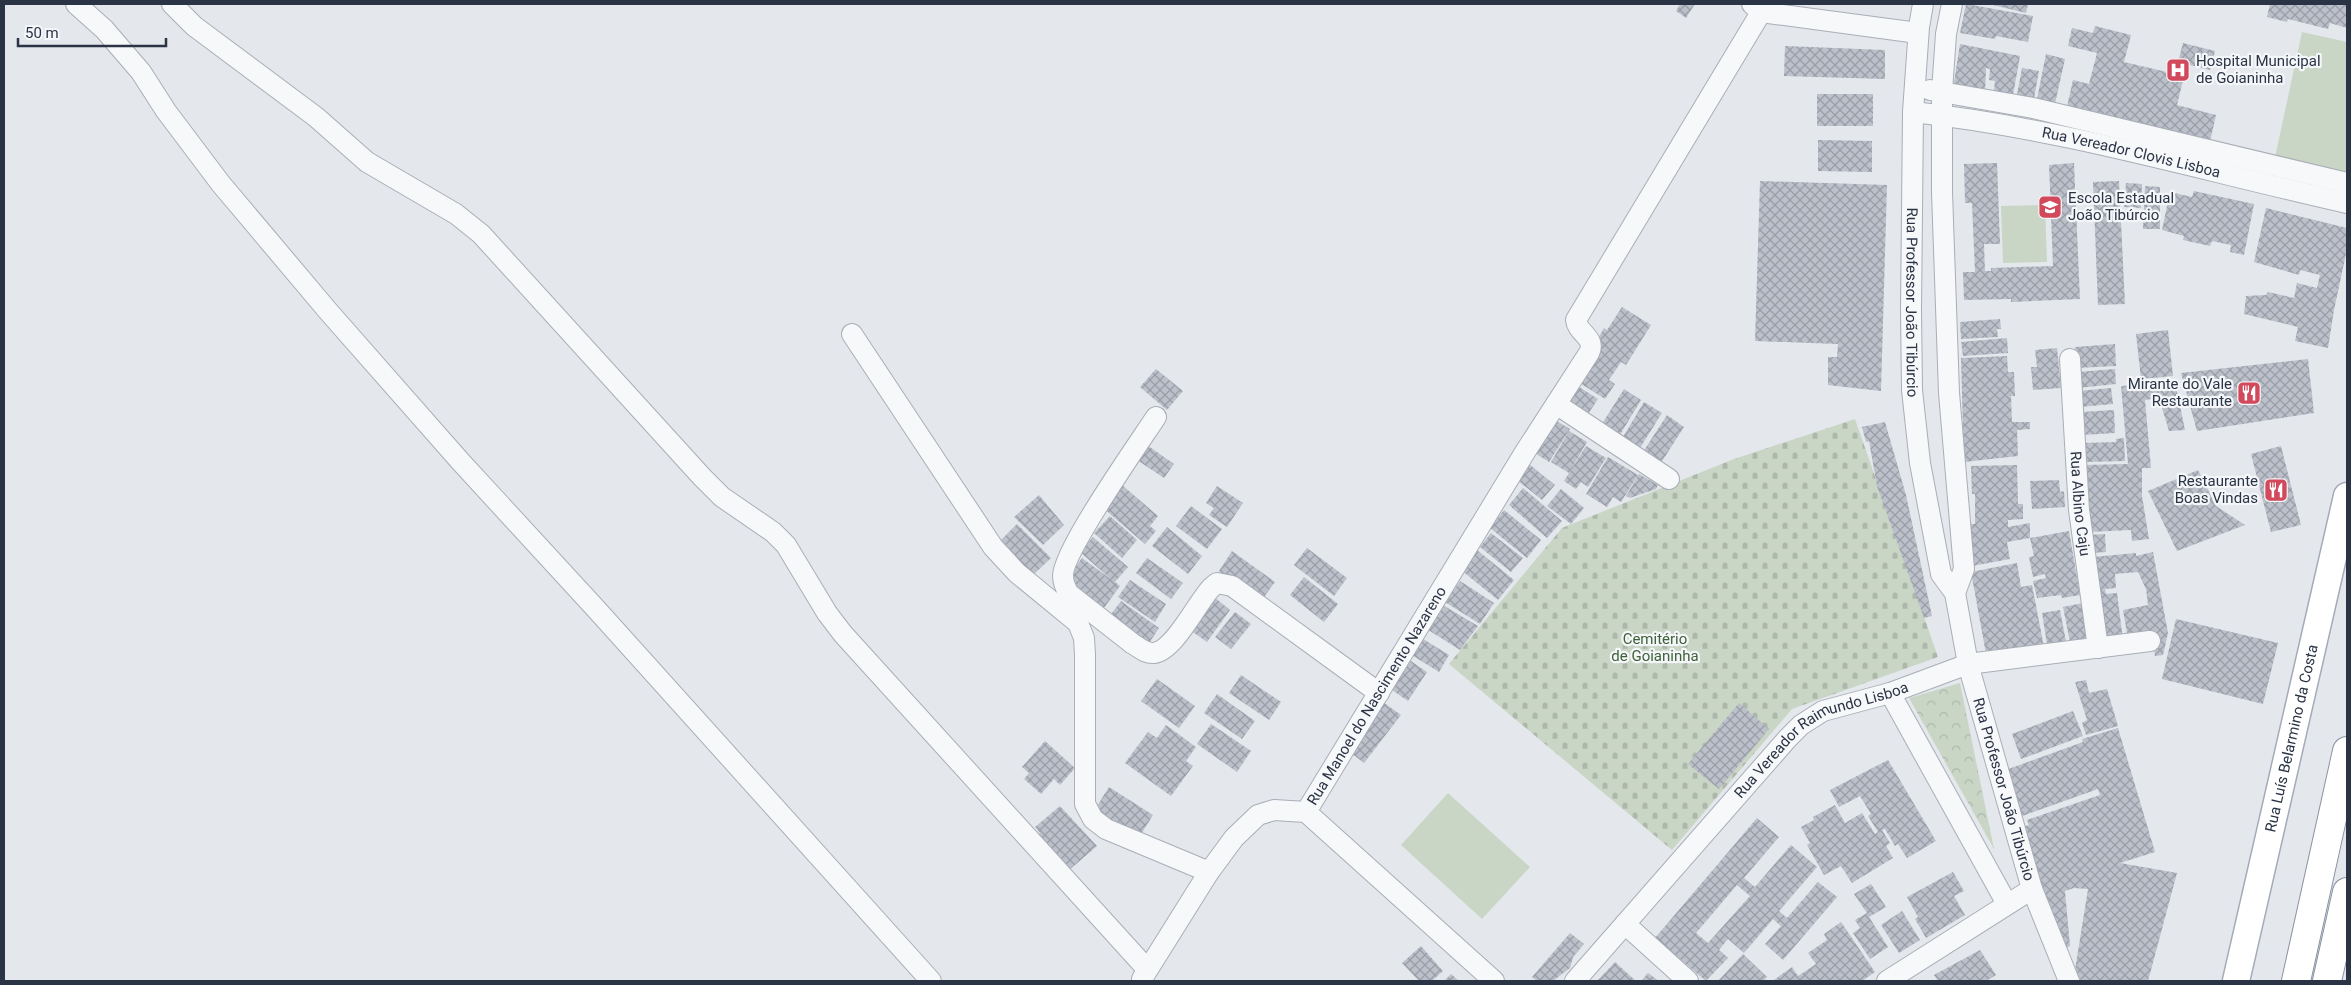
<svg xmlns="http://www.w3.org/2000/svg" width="2351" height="985" viewBox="0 0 2351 985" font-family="Roboto,sans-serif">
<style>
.cemetery{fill:url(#cemetery-stones)}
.park{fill:url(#park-crowns)}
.pitch{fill:#c9d6c5}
.building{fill:url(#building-cross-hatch);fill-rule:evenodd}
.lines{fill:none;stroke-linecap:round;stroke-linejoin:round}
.minor-casing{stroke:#a9aeb7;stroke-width:22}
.major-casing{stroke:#a3abb8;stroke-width:29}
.highway-casing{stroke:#8b94a3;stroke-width:30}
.minor{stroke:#f7f8fa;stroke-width:20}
.major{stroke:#fff;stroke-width:26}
.highway{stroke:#fff;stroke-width:28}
.labels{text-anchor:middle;stroke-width:4.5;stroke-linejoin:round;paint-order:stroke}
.poi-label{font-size:15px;fill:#2b3445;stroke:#f4f6f9;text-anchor:start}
.street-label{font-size:15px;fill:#2b3445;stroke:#f4f6f9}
.park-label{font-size:15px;fill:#3f6138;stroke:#f4f6f9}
</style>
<defs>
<pattern id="cemetery-stones" width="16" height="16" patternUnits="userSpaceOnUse" patternTransform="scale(1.25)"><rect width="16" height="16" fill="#c9d6c5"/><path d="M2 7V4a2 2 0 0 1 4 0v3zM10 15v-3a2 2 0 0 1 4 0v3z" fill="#adb8ab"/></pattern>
<pattern id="park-crowns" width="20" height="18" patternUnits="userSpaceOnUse" patternTransform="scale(1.25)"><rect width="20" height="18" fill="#c9d6c5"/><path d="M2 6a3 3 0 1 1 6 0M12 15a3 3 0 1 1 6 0" fill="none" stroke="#adb8ab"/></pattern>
<pattern id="building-cross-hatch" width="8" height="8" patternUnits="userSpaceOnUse" patternTransform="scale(1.25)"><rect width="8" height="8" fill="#bbc0ca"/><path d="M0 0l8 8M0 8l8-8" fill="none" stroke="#989da6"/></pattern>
</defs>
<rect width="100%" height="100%" fill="#e4e7ec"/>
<path class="cemetery" d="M1855,419L1938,657L1792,709L1672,850L1449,664L1562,528L1734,459Z"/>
<path class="park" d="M1960,683L1994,849L1909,698Z"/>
<path class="pitch" d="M2302,32L2347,42V179L2274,162Z
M2045,205L2047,262L2003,263L2001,206Z
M1448,793L1530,867L1482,919L1401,845Z"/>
<path class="building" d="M1680,4H1695L1686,18L1676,11Z
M1966,4L2033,16L2028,42L1996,36L1995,39L1960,33Z
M1989,4H2028L2026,13Z
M2270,4H2347V28L2330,23L2328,29L2288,19L2287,22L2267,17Z
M2095,26L2131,35L2124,62L2184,76L2177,105L2216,115L2209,146L2066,111L2073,80L2089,84L2097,53L2068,46L2072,28L2093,33Z
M2183,43L2215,51L2210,70L2178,62Z
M1960,44L2020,56L2013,95L1994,91L1995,81L1989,80L1990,69L1986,68L1985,94L1953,89Z
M1785,46L1885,50V79L1784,76Z
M2046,54L2065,59L2054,108L2036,104Z
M2022,68L2039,71L2033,104L2016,100Z
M1817,94H1873V126H1817Z
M1818,140L1872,141V172L1818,171Z
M1997,163L2000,244H1984L1985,271H1991V268L2053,266L2049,165L2074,163L2080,299L2011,302V299L1964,300L1963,272H1975L1972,203H1965L1964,164Z
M1760,181L1887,185L1881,391L1828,385V357H1837L1838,344L1755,341Z
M2119,181L2125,304L2098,305L2093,182Z
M2126,183L2142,184L2141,208L2124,207Z
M2145,186L2160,187V229H2143Z
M2194,191L2254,204L2244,255L2230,252L2231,245L2212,241L2210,246L2183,240L2184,236L2162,230L2170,192L2192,197Z
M2266,208L2347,228V249L2334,310L2328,348L2295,341L2298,327L2244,314L2246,296L2266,295L2268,292L2294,298L2297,283L2317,288L2320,275L2300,270L2299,275L2254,262Z
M1622,307L1651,325L1626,365L1621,362L1609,380L1615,384L1605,399L1575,380L1604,328L1607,330Z
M2000,319L2001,329H1997L1998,337L1961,339L1960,322Z
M2168,330L2173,376L2141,379L2136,334Z
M2007,338L2008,353L1963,356L1961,342Z
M2115,344L2116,366L2076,368L2075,347Z
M2057,348L2061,388L2033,390L2031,367H2037L2035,350Z
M2007,356L2008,372H2014L2015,396H2011L2012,422H2030V429L2017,430L2018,456L1964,462L1961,358Z
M2308,359L2314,413L2197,431L2181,373Z
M1156,369L1183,391L1167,410L1140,387Z
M2115,369L2116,384L2078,388L2077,372Z
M2175,382L2185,430L2169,431L2159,398L2145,400L2151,468H2142V496L2149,539L2132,541L2131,530L2088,532L2084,465L2128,464L2121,386Z
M1573,383L1598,399L1588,414L1564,398Z
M2111,388L2113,404L2080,407L2078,391Z
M1624,389L1641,400L1618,438L1600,427Z
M1644,402L1662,413L1640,448L1623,437Z
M2114,410L2115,433L2083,435L2081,412Z
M1667,415L1684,427L1659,466L1641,455Z
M1550,417L1570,429L1549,462L1530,450Z
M1885,422L1906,495L1932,616L1924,618L1877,486L1869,441L1866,442L1862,427Z
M1569,431L1587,442L1569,473L1551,462Z
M2124,438L2125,461L2084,462V443L2116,442V439Z
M1147,445L1174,464L1164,478L1137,460Z
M1586,446L1606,458L1588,487L1581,482L1576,489L1564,481Z
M2281,446L2301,525L2271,532L2251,454Z
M1608,457L1638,475L1621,502L1613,497L1607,507L1586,494Z
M1529,464L1555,485L1542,500L1517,480Z
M2017,465L2018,504H2023V519L2008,520V527L2030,523V538L2069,531L2080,595L2062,598L2061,595L2037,598L2033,581L2046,578L2045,574L2033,577L2029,557L2034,556L2030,538L2007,542L2010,559L1972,566L1968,524H1975V494H1972L1971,466Z
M2198,470L2216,506L2245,525L2177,551L2148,491Z
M1639,474L1658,485L1656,489L1630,498L1626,496Z
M2059,480L2060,492L2064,491L2065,507L2032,509L2030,481Z
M1122,485L1158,516L1150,526L1156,531L1145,544L1102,507Z
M1217,486L1243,503L1227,527L1209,515L1214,508L1206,503Z
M1523,488L1562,521L1547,538L1509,505Z
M1561,489L1584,508L1571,524L1547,506Z
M1039,495L1064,525L1043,545L1014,517Z
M1191,506L1222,529L1207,549L1176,526Z
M1504,510L1541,540L1527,558L1490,528Z
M1110,516L1137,540L1122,558L1094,533Z
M1017,524L1051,558L1031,577L998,543Z
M1167,527L1202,556L1188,574L1152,546Z
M1491,533L1523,558L1511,572L1480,547Z
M2105,534L2106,552L2092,553L2090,535Z
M1093,537L1128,567L1115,582L1120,586L1104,608L1066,580L1082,558L1112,580L1080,552Z
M1307,548L1347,578L1334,596L1294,565Z
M1477,550L1514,580L1498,600L1461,570Z
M1232,551L1275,582L1261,601L1219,571Z
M2153,552L2168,633L2163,655L2155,656L2152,635L2128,639L2123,610L2148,605L2146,589L2138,572L2115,574L2116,588L2105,589L2106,594L2117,593L2123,640L2102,643L2092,557L2136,553V556Z
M1147,558L1183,583L1171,599L1136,573Z
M2017,563L2021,587L2032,585L2045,652L1987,659L1971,572Z
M1304,577L1338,604L1324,622L1290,595Z
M1130,580L1166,604L1155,622L1118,597Z
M1460,581L1494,603L1480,624L1445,602L1447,599L1441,595L1447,586L1454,590Z
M1214,597L1230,610L1207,642L1190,630Z
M1121,601L1159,628L1145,649L1106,621Z
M1436,601L1478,626L1460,650L1422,626Z
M2083,603L2091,643L2071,647L2063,607Z
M2060,610L2067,647L2048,650L2042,613Z
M1235,612L1251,624L1231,649L1215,637Z
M2176,619L2278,643L2263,704L2162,679Z
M1420,637L1449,655L1439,672L1410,654Z
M1408,659L1427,672L1408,701L1389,688Z
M1241,675L1281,702L1269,720L1229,693Z
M1157,679L1195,706L1179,728L1141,701Z
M2086,680L2089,693L2107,689L2118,726L2086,735L2082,723L2087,720L2075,682Z
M1217,694L1255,721L1242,739L1204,713Z
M1383,702L1401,715L1364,763L1346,749Z
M1739,703L1769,729L1719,789L1688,764Z
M2073,711L2083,736L2021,759L2012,734Z
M1211,724L1251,751L1237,772L1197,744Z
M1166,725L1196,747L1186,761L1193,766L1171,796L1125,763L1148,732L1157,738Z
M2118,728L2155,852L2120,863L2177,873L2148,981H2081L2075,970L2088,889L2074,888L2065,891L2070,946L2065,948L2018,828L2029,825L2027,820L2100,795L2098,789L2014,819L2003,771L2083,742L2082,739Z
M1045,741L1075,768L1060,785L1054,779L1041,794L1024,779L1029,773L1022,767Z
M1888,760L1936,841L1907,858L1898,844L1895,846L1885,829L1882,830L1890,843L1886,846L1893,858L1852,883L1841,866L1824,875L1807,845L1810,843L1801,827L1814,820L1813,817L1835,805L1845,823L1862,813L1875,834L1878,832L1868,816L1871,814L1860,796L1839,807L1830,790Z
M1109,787L1153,815L1138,839L1094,811Z
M1060,806L1097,846L1068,871L1037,835L1040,833L1035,827Z
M1757,818L1779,837L1744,878L1755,887L1791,845L1817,867L1779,911L1787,918L1818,882L1837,897L1783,960L1765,944L1781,926L1773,919L1744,953L1728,939L1719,950L1728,958L1706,981L1655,938ZM1737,885L1750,896L1708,943L1696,933Z
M1953,872L1964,891L1954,896L1965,915L1926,938L1915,919L1918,917L1907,897Z
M1871,884L1886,907L1869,917L1888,947L1870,959L1853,933L1860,928L1855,920L1867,913L1854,894Z
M1902,911L1920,940L1899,953L1881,925Z
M1841,922L1875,972L1862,981H1775L1774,980L1792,967L1798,976L1816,964L1808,953L1827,940L1824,934Z
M1570,933L1584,944L1573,957L1570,968L1553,981H1537L1532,977Z
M1421,946L1443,971L1432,981H1419L1402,963Z
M1980,950L1996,975L1986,981H1938L1934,975Z
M1743,954L1767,977L1763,981H1718Z
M1615,962L1636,981H1597Z
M1648,973L1659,981H1641Z
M1451,974L1459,981H1444Z"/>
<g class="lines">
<g class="minor-casing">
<g id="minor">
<path d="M76,4L104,29L141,72L166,111L221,184L328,311L460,461L597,610L931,981"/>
<path d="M172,4L194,26L316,117L367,162L456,214L481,234L702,477L722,497L773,532L786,545L827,613L843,634L1147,969"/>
<path d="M1752,4L1761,12L1918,33"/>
<path id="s1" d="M1923,4L1919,27L1913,112L1911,311L1912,390L1920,463L1941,574L1955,593L1968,664L2032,889L2069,981"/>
<path d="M1952,4L1946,34L1942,91V192L1949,393L1964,569L1955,593"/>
<path d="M1930,90L2033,108L2347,183"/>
<path id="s2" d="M1913,112C2060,128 2204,171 2347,203"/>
<path d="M852,334L993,547L1017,573L1078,623L1084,638L1085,655V804L1093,819L1106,829L1209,872"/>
<path id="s3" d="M2070,359L2079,510L2098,648"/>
<path d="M1556,404L1669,479"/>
<path d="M1156,417C1139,443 1062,552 1063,576C1063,583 1066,589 1069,594L1133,644C1140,648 1146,654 1154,653C1174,651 1197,603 1211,588L1217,583L1232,586L1379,693"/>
<path d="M1890,693L2007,904"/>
<path id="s4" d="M1306,812L1525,452L1589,353C1597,338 1577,333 1576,320L1766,4"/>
<path d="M1306,812L1494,981"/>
<path d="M1625,924L1688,981"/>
<path d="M1142,979L1209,872L1234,838L1258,815L1274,810L1306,812"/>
<path id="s5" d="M1575,981L1788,738L1801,725L1823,711L1890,693L1968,664L2150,641"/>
<path d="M1887,981L2032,889"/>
</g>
</g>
<g class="major-casing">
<g id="major">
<path id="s6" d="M2236,981L2347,496"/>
</g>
</g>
<g class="highway-casing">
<path id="highway" d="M2296,981L2347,751
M2327,981L2347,892"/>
</g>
<use href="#minor" class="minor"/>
<use href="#major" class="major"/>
<use href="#highway" class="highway"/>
</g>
<defs>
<g id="hospital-square" transform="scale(1.25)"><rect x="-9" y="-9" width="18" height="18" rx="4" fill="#d1495b" stroke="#f4f6f9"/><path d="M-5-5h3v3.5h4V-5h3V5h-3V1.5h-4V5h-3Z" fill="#fff"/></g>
<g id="school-square" transform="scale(1.25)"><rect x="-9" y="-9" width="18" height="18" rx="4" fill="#d1495b" stroke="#f4f6f9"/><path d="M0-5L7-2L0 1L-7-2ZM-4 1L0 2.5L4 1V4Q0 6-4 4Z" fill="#fff"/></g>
<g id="restaurant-square" transform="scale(1.25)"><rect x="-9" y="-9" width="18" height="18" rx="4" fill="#d1495b" stroke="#f4f6f9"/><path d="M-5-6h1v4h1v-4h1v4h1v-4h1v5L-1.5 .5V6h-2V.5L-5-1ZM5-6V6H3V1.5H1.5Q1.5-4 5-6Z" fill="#fff"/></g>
</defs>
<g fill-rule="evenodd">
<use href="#hospital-square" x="2178" y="70"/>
<use href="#school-square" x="2050" y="207"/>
<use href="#restaurant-square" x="2249" y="393"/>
<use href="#restaurant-square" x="2276" y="490"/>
</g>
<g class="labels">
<g class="poi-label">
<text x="2196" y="66">Hospital Municipal<tspan x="2196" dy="17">de Goianinha</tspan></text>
<text x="2068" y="203">Escola Estadual<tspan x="2068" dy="17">João Tibúrcio</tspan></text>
<text x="2232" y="389" text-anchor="end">Mirante do Vale<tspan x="2232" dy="17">Restaurante</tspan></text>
<text x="2258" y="486" text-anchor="end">Restaurante<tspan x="2258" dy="17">Boas Vindas</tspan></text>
</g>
<g class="street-label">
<text dy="5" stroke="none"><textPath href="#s2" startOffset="222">Rua Vereador Clovis Lisboa</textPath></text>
<text dy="5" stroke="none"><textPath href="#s1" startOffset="299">Rua Professor João Tibúrcio</textPath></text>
<text dy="5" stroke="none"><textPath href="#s3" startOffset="145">Rua Albino Caju</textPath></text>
<text dy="5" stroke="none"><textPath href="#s4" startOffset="136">Rua Manoel do Nascimento Nazareno</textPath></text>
<text dy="5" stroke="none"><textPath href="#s6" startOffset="249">Rua Luís Belarmino da Costa</textPath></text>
<text dy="5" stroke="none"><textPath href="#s5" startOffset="351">Rua Vereador Raimundo Lisboa</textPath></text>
<text dy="5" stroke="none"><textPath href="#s1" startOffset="799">Rua Professor João Tibúrcio</textPath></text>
</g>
<g class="park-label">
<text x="1655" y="644">Cemitério<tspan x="1655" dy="17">de Goianinha</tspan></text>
</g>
</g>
<rect width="2351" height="985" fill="none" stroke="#2b3445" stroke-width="10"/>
<path d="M18 38v8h148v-8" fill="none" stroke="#2b3445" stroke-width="2.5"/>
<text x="25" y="38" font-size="15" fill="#2b3445" stroke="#f4f6f9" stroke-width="4" paint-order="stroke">50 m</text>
</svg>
